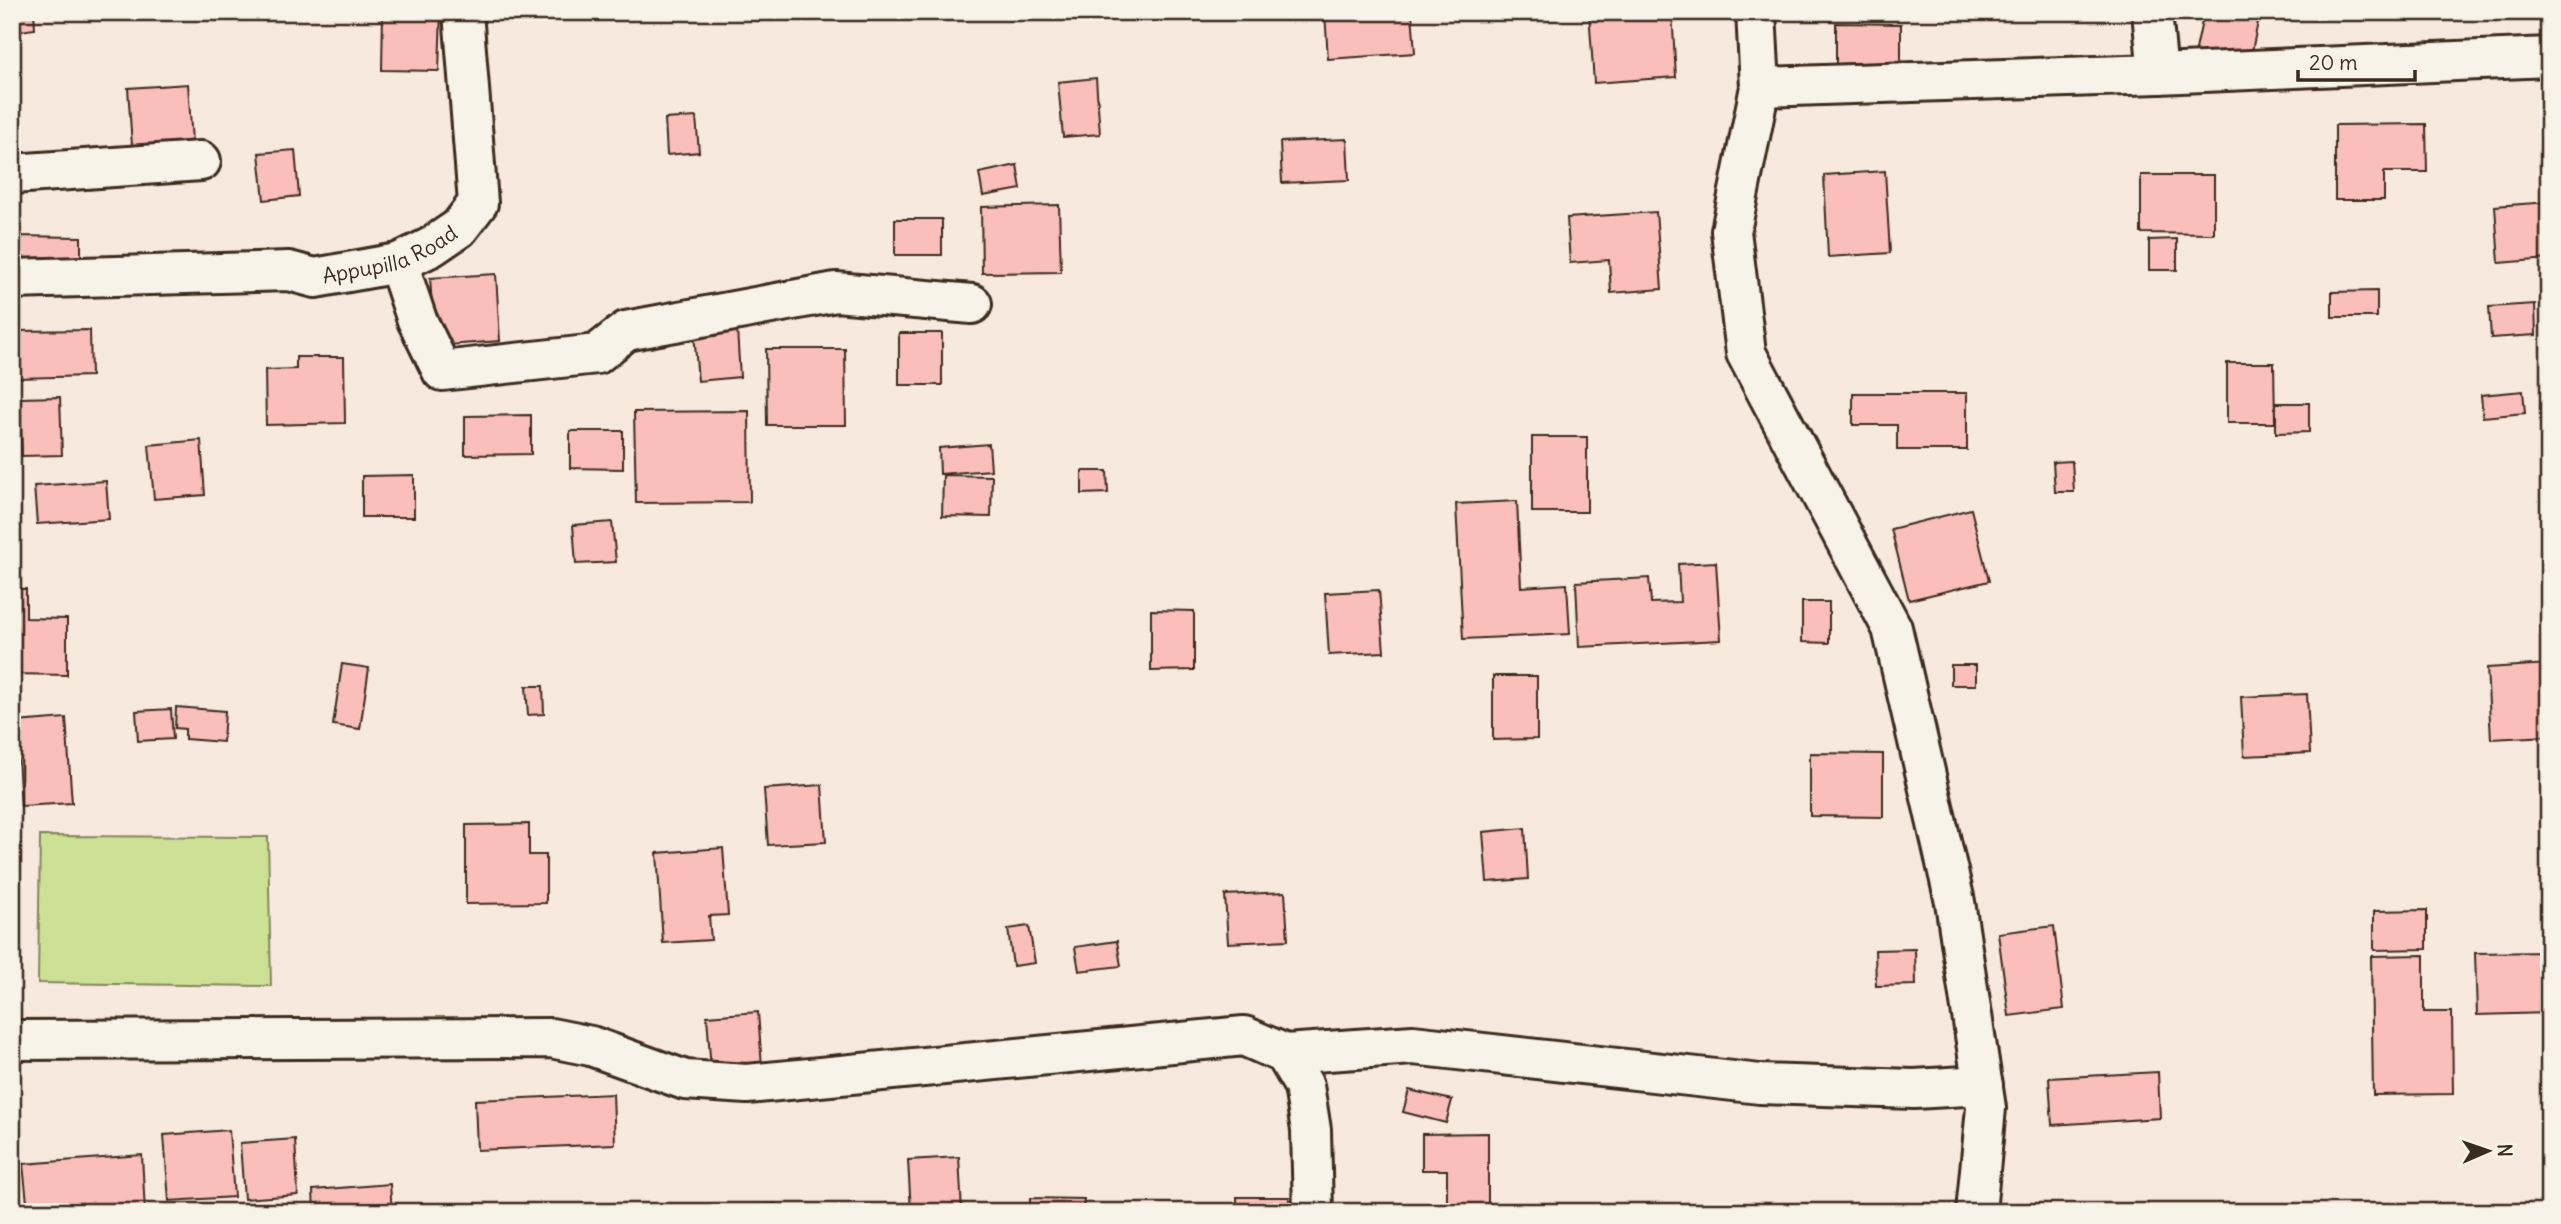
<svg xmlns="http://www.w3.org/2000/svg" width="2561" height="1224" viewBox="0 0 2561 1224" font-family="Delius,sans-serif">
<style>
.green{fill:#cde196;stroke:#84865a;stroke-width:2}
.building{fill:#fbbfbb;stroke:#3b2a1e;stroke-width:2}
.lines{fill:none;stroke-linecap:round;stroke-linejoin:round}
.minor-casing{stroke:#3b2a1e;stroke-width:44}
.minor{stroke:#f7f3e8;stroke-width:38}
.labels{text-anchor:middle;stroke-width:5;stroke-linejoin:round;paint-order:stroke}
.street-label{font-size:21px;fill:#3b2a1e;stroke:#f7f3e8}
</style>
<rect width="100%" height="100%" fill="#f8e9df"/>
<filter id="ink" filterUnits="userSpaceOnUse"><feTurbulence type="fractalNoise" baseFrequency=".0143" numOctaves="2"/><feDisplacementMap in="SourceGraphic" scale="14" xChannelSelector="R" yChannelSelector="G"/><feConvolveMatrix kernelMatrix="1 2 1 2 8 2 1 2 1" color-interpolation-filters="sRGB"/></filter>
<g filter="url(#ink)">
<path class="green" d="M40,836L268,837L271,986L38,983Z"/>
<path class="building" d="M12,12H34L35,29L12,32Z
M383,12H441L439,71L382,70Z
M1325,12H1412L1415,53L1328,59Z
M1589,12H1672L1676,77L1594,83Z
M2204,12H2260L2249,66L2195,54Z
M1836,23L1901,24V65H1836Z
M1096,78L1100,134L1063,137L1058,82Z
M188,84L192,142L132,146L128,88Z
M696,117L699,152L667,155L665,119Z
M2426,124L2427,172H2384V200H2335V125Z
M1347,139L1349,180L1282,183L1280,142Z
M295,150L299,196L264,200L259,153Z
M1017,165L1021,189L983,196L979,173Z
M1885,171L1890,253L1828,257L1824,175Z
M2141,175H2214V234L2141,233Z
M2549,202V259L2499,263L2495,206Z
M1059,205L1061,272L982,273L981,207Z
M1656,212L1662,289L1611,293L1609,260L1570,263L1567,218Z
M895,219H942V255H895Z
M15,236L81,237V268L14,267Z
M2177,239V270H2149V240Z
M496,274L500,341L435,346L430,278Z
M2377,291V317H2332V292Z
M2535,304L2536,335L2491,338L2489,307Z
M737,329L740,377L698,381L694,333Z
M90,330L91,376L18,378L17,331Z
M899,333H942V385H899Z
M766,349H845L846,425H767Z
M296,357H344L345,423L266,425L265,370L296,369Z
M2227,363H2274L2275,423H2227Z
M2523,391L2525,413L2483,417L2481,395Z
M1853,393H1967V450H1897V425H1853Z
M60,397L62,455L22,456L20,398Z
M2276,403H2309V432L2276,433Z
M749,411L750,502L636,503L634,412Z
M531,415V454L465,455V416Z
M570,431H623V469L570,468Z
M1532,437H1587V512H1532Z
M201,440L205,495L154,499L149,445Z
M989,444L991,470L940,474L939,448Z
M2072,461L2074,492H2055L2053,462Z
M1082,471H1107L1108,493L1082,494Z
M414,475V517H362V476Z
M943,475L992,476L991,517L942,516Z
M106,481L109,519L37,524L34,486Z
M1517,501L1521,587L1567,584L1570,634L1463,639L1456,504Z
M1971,509L1989,581L1909,600L1891,529Z
M612,522L616,562L576,564L573,525Z
M1716,562L1721,640L1579,647L1576,582L1649,578L1651,603L1680,602L1678,564Z
M12,589H26V618L67,619V675L12,674Z
M1379,590L1384,652L1329,655L1325,593Z
M1802,602H1829V643L1802,642Z
M1151,610L1194,611V670L1151,671Z
M342,664L369,668L360,729L333,725Z
M2549,664V736L2491,739L2487,668Z
M1951,665H1976V685H1951Z
M1493,676H1537V739L1493,740Z
M526,686H543L544,714L528,715Z
M2307,694L2310,753L2244,756L2241,697Z
M176,707L225,711L223,742L185,739V729L175,728Z
M171,709L173,739L138,741L136,711Z
M66,718L72,803L21,806L16,722Z
M1810,753L1883,754V817L1810,816Z
M822,785L826,842L768,845L764,789Z
M529,824V855H546V903L466,904V825Z
M1525,828L1528,879L1487,882L1483,832Z
M723,848L728,915L709,916L711,940L663,943L657,853Z
M1285,892L1288,940L1228,943L1225,895Z
M2427,910V949L2374,950V911Z
M1029,926L1035,963L1013,966L1008,929Z
M2054,926L2064,1009L2009,1016L1998,933Z
M1117,941L1121,966L1079,971L1075,947Z
M1915,949L1916,985L1876,986L1875,950Z
M2549,952V1013L2477,1015L2475,953Z
M2424,955V1012H2452L2453,1094L2373,1095L2371,956Z
M758,1012L762,1067L711,1071L707,1016Z
M2158,1072L2160,1118L2052,1125L2049,1078Z
M1409,1090L1452,1100L1446,1123L1403,1112Z
M613,1094L615,1144L477,1150L475,1100Z
M229,1130L234,1197L169,1201L164,1135Z
M1488,1133V1212H1447V1170H1422V1134Z
M295,1139L298,1195L244,1199L240,1143Z
M142,1155L145,1212H28L23,1164Z
M959,1157L962,1212H911L908,1160Z
M390,1184L392,1212H314L313,1190Z
M1237,1197H1289V1212H1237Z
M1030,1198L1084,1199L1083,1212H1030Z
M776,1204V1212H735V1208Z"/>
<g class="lines">
<g class="minor-casing">
<g id="minor">
<path d="M1756,12L1760,87L1731,231L1746,353L1892,628L1955,902L1986,1108L1976,1212"/>
<path d="M2152,12L2158,74"/>
<path d="M1760,87L2158,74L2549,57"/>
<path d="M12,174L201,161"/>
<path d="M398,263L417,320L442,371L597,354L626,331L836,292L972,304"/>
<path id="s1" d="M12,279L289,271L315,278L398,263L431,247L459,228L478,203L463,12"/>
<path d="M12,1040L551,1038L591,1046L685,1080L747,1084L1244,1036L1285,1054L1304,1086L1311,1130L1313,1212"/>
<path d="M1285,1054L1413,1045L1760,1084L1914,1089L1983,1085"/>
</g>
</g>
<use href="#minor" class="minor"/>
</g>
</g>
<g class="labels">
<g class="street-label">
<text dy="7" stroke="none"><textPath href="#s1" startOffset="383">Appupilla Road</textPath></text>
</g>
</g>
<rect width="2561" height="1224" fill="none" stroke="#f7f3e8" stroke-width="42"/>
<rect x="21" y="21" width="2519" height="1182" fill="none" stroke="#3b2a1e" stroke-width="2.5" filter="url(#ink)"/>
<g transform="translate(2488 1151) rotate(88)" stroke="#f7f3e8" stroke-width="5" paint-order="stroke">
<path d="M0-5L12 26L0 18L-12 26Z" fill="#3b2a1e"/>
<text y="-10" font-size="19" font-weight="bold" text-anchor="middle" fill="#3b2a1e">N</text>
</g>
<path d="M2298 70v10h117v-10" fill="none" stroke="#3b2a1e" stroke-width="3.5"/>
<text x="2309" y="70" font-size="21" fill="#3b2a1e" stroke="#f7f3e8" stroke-width="5" paint-order="stroke">20 m</text>
</svg>
